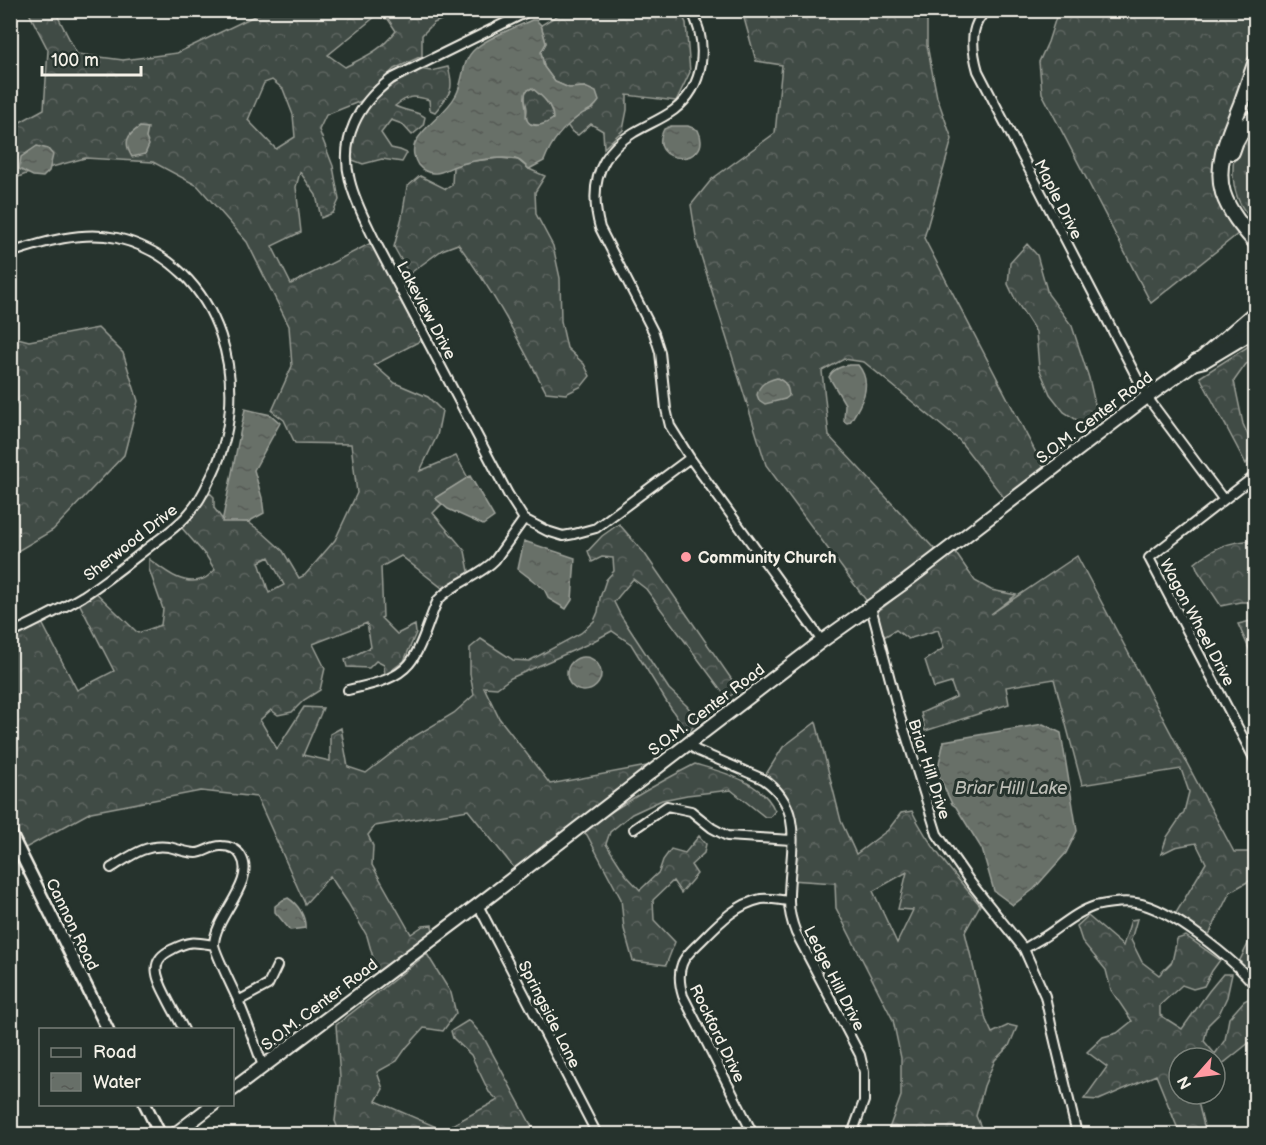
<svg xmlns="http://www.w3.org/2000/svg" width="1266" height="1145" viewBox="0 0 1266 1145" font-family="'Balsamiq Sans',sans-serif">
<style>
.grass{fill:url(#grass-tufts);stroke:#9a9e96;stroke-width:1.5}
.forest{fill:url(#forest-crowns);stroke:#9a9e96;stroke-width:1.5;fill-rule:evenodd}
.water{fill:url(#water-ripples);stroke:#9fa39b;stroke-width:1.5;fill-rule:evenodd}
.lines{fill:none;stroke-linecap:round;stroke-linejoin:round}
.street-casing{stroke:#f4f1e8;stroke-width:12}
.secondary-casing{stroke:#f4f1e8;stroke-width:15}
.primary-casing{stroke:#f4f1e8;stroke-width:16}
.highway-casing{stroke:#f4f1e8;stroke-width:18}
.street{stroke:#26332d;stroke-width:8}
.secondary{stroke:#26332d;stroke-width:10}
.primary{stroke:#26332d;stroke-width:12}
.highway{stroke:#26332d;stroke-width:14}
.poi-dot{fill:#ff9aa2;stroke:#26332d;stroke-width:2}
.labels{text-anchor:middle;stroke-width:6;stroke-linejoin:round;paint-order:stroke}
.street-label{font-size:16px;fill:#f4f1e8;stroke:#26332d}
.poi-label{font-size:16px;font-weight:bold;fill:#f4f1e8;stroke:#26332d;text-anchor:start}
.water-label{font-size:18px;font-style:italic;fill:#bcbdb5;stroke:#26332d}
</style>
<defs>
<pattern id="grass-tufts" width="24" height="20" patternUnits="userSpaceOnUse" patternTransform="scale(1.5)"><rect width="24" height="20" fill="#414b45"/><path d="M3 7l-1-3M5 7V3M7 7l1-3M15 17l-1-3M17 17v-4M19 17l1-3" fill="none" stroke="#5d6560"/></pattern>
<pattern id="forest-crowns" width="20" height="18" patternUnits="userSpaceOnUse" patternTransform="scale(1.5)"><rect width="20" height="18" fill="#414b45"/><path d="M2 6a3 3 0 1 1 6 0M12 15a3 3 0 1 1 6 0" fill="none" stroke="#5d6560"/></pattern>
<pattern id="water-ripples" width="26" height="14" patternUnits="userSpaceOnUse" patternTransform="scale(1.5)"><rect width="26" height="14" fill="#676f68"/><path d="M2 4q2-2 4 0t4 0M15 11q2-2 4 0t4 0" fill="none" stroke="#565a55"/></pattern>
</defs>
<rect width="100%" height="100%" fill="#26332d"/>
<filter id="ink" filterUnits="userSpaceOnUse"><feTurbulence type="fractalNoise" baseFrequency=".0167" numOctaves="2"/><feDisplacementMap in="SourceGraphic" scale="12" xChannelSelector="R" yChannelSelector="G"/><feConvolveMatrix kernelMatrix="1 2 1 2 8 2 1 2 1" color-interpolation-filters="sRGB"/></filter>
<g filter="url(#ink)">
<path class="grass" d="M1255,78V111L1239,128Z
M1255,121V221C1233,205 1227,169 1239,144C1243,136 1250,128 1255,121Z"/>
<path class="forest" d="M28,11H55L77,54L123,60L177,53L265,11H445L450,16L434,23L422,35V56L394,69L361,101L326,115L319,130L333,166L339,200L333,213L321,218L316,195L300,172L296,187L301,232L272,246L291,284L375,241L426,338L374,365L395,383L428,397L442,411L437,436L420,471L456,456L468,478L435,498L442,504L433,513L465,551L469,571L474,575L446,591L401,556L381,567L383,617L381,618L397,634L415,625L416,633L404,661L385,675L384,665L376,661L369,668L347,667L345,660L371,647L367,623L313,644L325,668L320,690L304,700L292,712L278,715L271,710L260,720L277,749L304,707L323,708L303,755L330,761V734L341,728L348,767L366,773L410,739L454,713L474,695L470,674V648L481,639L513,660L529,661L581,633L594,621L598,612L600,598L606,580L614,571L613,558L602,557L592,562L588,551L602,536L619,524L645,554L739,690L727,698L646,589L633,579L614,602L621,616L669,689L687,706L698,720L688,734L668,704L631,644L612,631L588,644L511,678L497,688L484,687L499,718L550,784L663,763L519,874L468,810L375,826L368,835L373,846L372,865L411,934L423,926L432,925L433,931L377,972L367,936L348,903L330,876L305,904L257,797L201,791L91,812L20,851L11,832V634L40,619L77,690L114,671L77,599L92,589L138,633L161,625L163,609L149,569V559C164,570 183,587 203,579C207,578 211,573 215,570L207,557L181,527L210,493L214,497V508L223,520L248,522L262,532L283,551L299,578L305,575L335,540L357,493L351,444L295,443L284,420L272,411L292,366L289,326L247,242L198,186L153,162L85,158L26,174L11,180V127L44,109L48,50ZM376,16L388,19L396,31C380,51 367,56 345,67L328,55ZM272,80L283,89L293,115L295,137L276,149L248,120L264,83ZM269,557L284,585L269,593L259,562Z
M565,11H680L686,23L690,72L676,101L627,95V110L623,130L604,148L603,131L591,124L578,135L572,132L567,125L583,113L594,108L585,87L569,88L555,82L544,67L541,52L546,43L541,25Z
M742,11H927V45L937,97L952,139L924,238L1047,474L1008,503L959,440L864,362L844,359L822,371L829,436L940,555L871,607L766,465L697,243L691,205L712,179L775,133L782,65L756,61Z
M1058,11H1255V61L1241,103L1222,186L1244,229L1151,303L1042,93L1039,62L1048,42Z
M448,67C455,90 450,94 435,112L430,110L429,100C413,95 407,96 395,106C404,111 417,111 425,117L423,126L412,135L402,124L391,120L381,133L391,148L400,150L407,153L402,162L382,159L363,164L350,159L354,133L368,105L404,76L420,69L431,71Z
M532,88C542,96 553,105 553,119C545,125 538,127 528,123C525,117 527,115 527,109C526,101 523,99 526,91Z
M500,158L518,160L529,169L545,176L535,192L536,214L553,246L560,278L561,321L567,348L584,364L590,376L582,386L566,394L546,392C519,341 493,290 458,244L442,250L409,274L394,247L402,217L407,187L420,176L446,189L452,185L453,166L474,161Z
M1027,244L1037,255L1048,294L1072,326L1089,378L1098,417L1083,424L1064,412L1050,394L1039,368L1036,332L1016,301L1008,284L1010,263Z
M98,328L123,353L138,401L124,455L53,530L11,555L10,410L16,403L11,374L10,336L29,341Z
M1255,342V360L1246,364L1234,381L1243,424L1255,451L1246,464L1200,377Z
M1255,540V602H1240L1221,606L1198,571L1195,563C1216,546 1229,542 1255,540Z
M955,552L975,581L991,590L1016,595L991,614L1077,556L1234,852H1255V886L1249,881L1230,892L1206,941L1173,918L1206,863L1196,843L1175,847L1161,854L1167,837L1184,812L1189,792L1181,769L1082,785L1054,679L1006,687L1009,704L925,731L921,713L956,697L951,683L934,688L925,660L944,648L938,630L908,639L896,630L882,638L877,612Z
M1255,620H1256L1255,662L1238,624Z
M816,722L841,821L856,854L888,830L901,813L912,811C929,846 955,876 980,905L965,932L986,1020L992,1033L1009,1025L1017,1027L1009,1046L995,1060L984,1086L976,1116L984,1134H887L901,1096V1058L893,1020L836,908L835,883L790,880L792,840L786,804L763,779L783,747ZM907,872L898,909L913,910L897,943L873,891Z
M695,764C722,772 764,782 775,811L770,817H765L731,790L687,795L662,800L632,814L610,832L606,844L626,875L640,890L659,872L663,860L671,849L685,853L699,836L706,844L704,853L691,865L697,874L681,893L673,881L653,900L654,920L675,942L666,965L633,961L624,929L621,899L587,835L583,831C618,806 656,784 695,764Z
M1088,916L1123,946L1131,920L1137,919L1131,940L1142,962L1159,975L1172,962L1177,939L1186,936L1220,960L1212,971L1204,986L1193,989L1182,985L1160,1005V1015L1182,1029L1209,991L1223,974H1232L1227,997L1219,1014L1208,1025L1204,1041L1215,1054L1225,1040L1229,1018L1244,1001L1252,997L1255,1003V1038L1220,1066L1215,1067V1058H1179V1094H1190L1198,1102L1206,1134H1180L1156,1075L1099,1100L1084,1099L1107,1067L1087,1052L1103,1037L1117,1033L1132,1021L1111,990L1106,970L1082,941L1077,926Z
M1255,935V965L1243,968L1240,960L1251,938Z
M427,954L451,993L456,1013L443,1031L424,1028L406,1048L397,1061L377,1072L383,1089L376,1101L443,1130L498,1100L489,1092L471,1055L453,1038L451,1031L469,1020L484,1038L536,1134H340L335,1121L340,1078L336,1025Z"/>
<path class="water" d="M532,20H536L541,25L546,43L541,52L544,67L555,82L569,88L585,87L596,92L599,101C592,111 589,109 580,115C562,129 552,140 544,161L529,169C526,166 522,162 518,160C504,155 468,161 455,166C448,168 442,174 434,173C428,173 422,170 418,165C414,159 412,150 415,143C425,124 446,114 456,95C464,81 461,61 475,49C486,38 516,27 532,20ZM532,88C542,96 553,105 553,119C546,124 532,130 527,120C525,117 527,114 526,110C526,102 523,99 526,91Z
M671,126H688L698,130C716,167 645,167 664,129Z
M140,127L148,128L146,138L149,145L145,154L132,157C123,142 127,135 140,127Z
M37,146L48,149L53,155L49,171L43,177L33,176L19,169L21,157Z
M849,365H858C874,384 861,405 850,422L847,423L844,421L845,404L829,377C833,369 840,367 849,365Z
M777,378C786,382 788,386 789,396L785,399L765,404L759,400L757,395C759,384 766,381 777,378Z
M245,409L271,415L280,423L254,470L262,498L264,513L248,522H222Z
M470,476L494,517L483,525L448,509L435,498Z
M524,541L575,558L572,600L566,609L549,599L544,589L518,569Z
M567 674a17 17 0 1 1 34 0a17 17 0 1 1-34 0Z
M1043,724L1061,733L1077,831L1066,853L1034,889L1013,905L994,891L982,849L956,807L952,804L937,772L944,741Z
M288,898C298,904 306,917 305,928L290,930L275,912V906L283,900Z"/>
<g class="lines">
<g class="street-casing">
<path id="street" d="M531,10L391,79C358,104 339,139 350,181C355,202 366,222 375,241L508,494L524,519L547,531L563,536L574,534L596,528L690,458
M691,10C709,44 705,86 674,110C662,119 646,125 633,133C597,155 589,188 600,228L654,333L660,352L666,409L670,426L690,458L822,641
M986,10C983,14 979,18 977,23C970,37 974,57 978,71L1147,397L1223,499
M10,253C43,242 83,230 117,238C223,263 257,392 209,481C204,492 198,503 190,512C179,526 163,536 149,547C127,564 106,581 83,596C60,610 35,622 10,634
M1256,475L1149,558L1256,762
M871,607L898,710L937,834L971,883L1024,949L1045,996L1052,1029L1077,1134
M348,690C368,685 395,681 409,664C422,649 429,618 438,600C454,582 479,577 495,560L524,519
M687,744L698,751L763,779C808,809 788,856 789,901C789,912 792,923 796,933L860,1055L864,1072V1101L852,1134
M634,829L667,806L691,811L712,828L727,836L792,840
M111,868C131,856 144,844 169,847C178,849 187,853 196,853C205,853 212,845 222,846C229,846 237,849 241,856C257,881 215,916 214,944C214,951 233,989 237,998C247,1021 255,1044 263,1066
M478,905L597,1134
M1024,949C1030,945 1037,941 1044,937C1060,927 1076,912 1095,906C1109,903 1123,901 1136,903C1170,908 1235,960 1256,987
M238,1001L268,985L277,966
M184,1030C179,1020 173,1010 168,1000C158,980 146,961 173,949C191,940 195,942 214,945
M753,1134L683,996C680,986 678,974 682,964C685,955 694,948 700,942C717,925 736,904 761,899C769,898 780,900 789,901"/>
</g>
<g class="secondary-casing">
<path id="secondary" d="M10,832L108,1030
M145,1104L160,1134"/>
</g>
<g class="primary-casing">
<path id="primary" d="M1205,355L1256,311
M232,1090L478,905L822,641L905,582L1147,397L1203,357
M175,1134L214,1104"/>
</g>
<g class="highway-casing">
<path id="highway" d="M1256,61C1251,75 1246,90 1241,104C1230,132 1214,163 1223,193C1229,212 1243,228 1256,243
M1232,152C1236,137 1244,127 1256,116
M1196,362L1204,360L1256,329"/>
</g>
<use href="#street" class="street"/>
<use href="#secondary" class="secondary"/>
<use href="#primary" class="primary"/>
<use href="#highway" class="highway"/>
</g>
</g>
<circle class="poi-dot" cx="686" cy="557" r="6"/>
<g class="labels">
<g class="street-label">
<text transform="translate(1059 199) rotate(63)" y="6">Maple Drive</text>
<text transform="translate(427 310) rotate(62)" y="6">Lakeview Drive</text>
<text transform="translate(1094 417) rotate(-37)" y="6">S.O.M. Center Road</text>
<text transform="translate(130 542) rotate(-38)" y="6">Sherwood Drive</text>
<text transform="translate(1198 622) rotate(62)" y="6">Wagon Wheel Drive</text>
<text transform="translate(706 709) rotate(-37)" y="6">S.O.M. Center Road</text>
<text transform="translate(930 769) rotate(72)" y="6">Briar Hill Drive</text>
<text transform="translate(73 924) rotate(64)" y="6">Cannon Road</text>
<text transform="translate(835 978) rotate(63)" y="6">Ledge Hill Drive</text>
<text transform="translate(319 1004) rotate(-37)" y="6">S.O.M. Center Road</text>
<text transform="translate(550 1014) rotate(63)" y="6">Springside Lane</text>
<text transform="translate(718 1033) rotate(64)" y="6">Rockford Drive</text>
</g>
<g class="poi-label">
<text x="698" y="563">Community Church</text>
</g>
<g class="water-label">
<text x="1011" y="794">Briar Hill Lake</text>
</g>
</g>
<rect width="1266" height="1145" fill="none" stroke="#26332d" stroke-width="36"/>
<rect x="18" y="18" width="1230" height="1109" fill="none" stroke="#f4f1e8" stroke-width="2" filter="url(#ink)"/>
<rect x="39" y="1028" width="195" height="78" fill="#26332d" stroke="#787f78" stroke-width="1.5"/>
<rect x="51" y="1048" width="30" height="9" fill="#26332d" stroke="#787f78" stroke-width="1.5"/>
<text x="93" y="1058" font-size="18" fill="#f4f1e8">Road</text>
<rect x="51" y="1073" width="30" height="18" fill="url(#water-ripples)" stroke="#787f78" stroke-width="1.5"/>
<text x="93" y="1088" font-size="18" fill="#f4f1e8">Water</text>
<g transform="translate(1197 1076) rotate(242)"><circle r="28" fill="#26332d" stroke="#787f78" stroke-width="1.5"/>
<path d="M0-4.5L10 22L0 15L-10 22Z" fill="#ff9aa2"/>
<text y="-9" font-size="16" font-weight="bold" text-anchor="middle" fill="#f4f1e8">N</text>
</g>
<path d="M42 66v9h99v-9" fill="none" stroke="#f4f1e8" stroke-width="3"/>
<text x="51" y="66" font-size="18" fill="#f4f1e8" stroke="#26332d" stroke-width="4.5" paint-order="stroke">100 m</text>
</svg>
